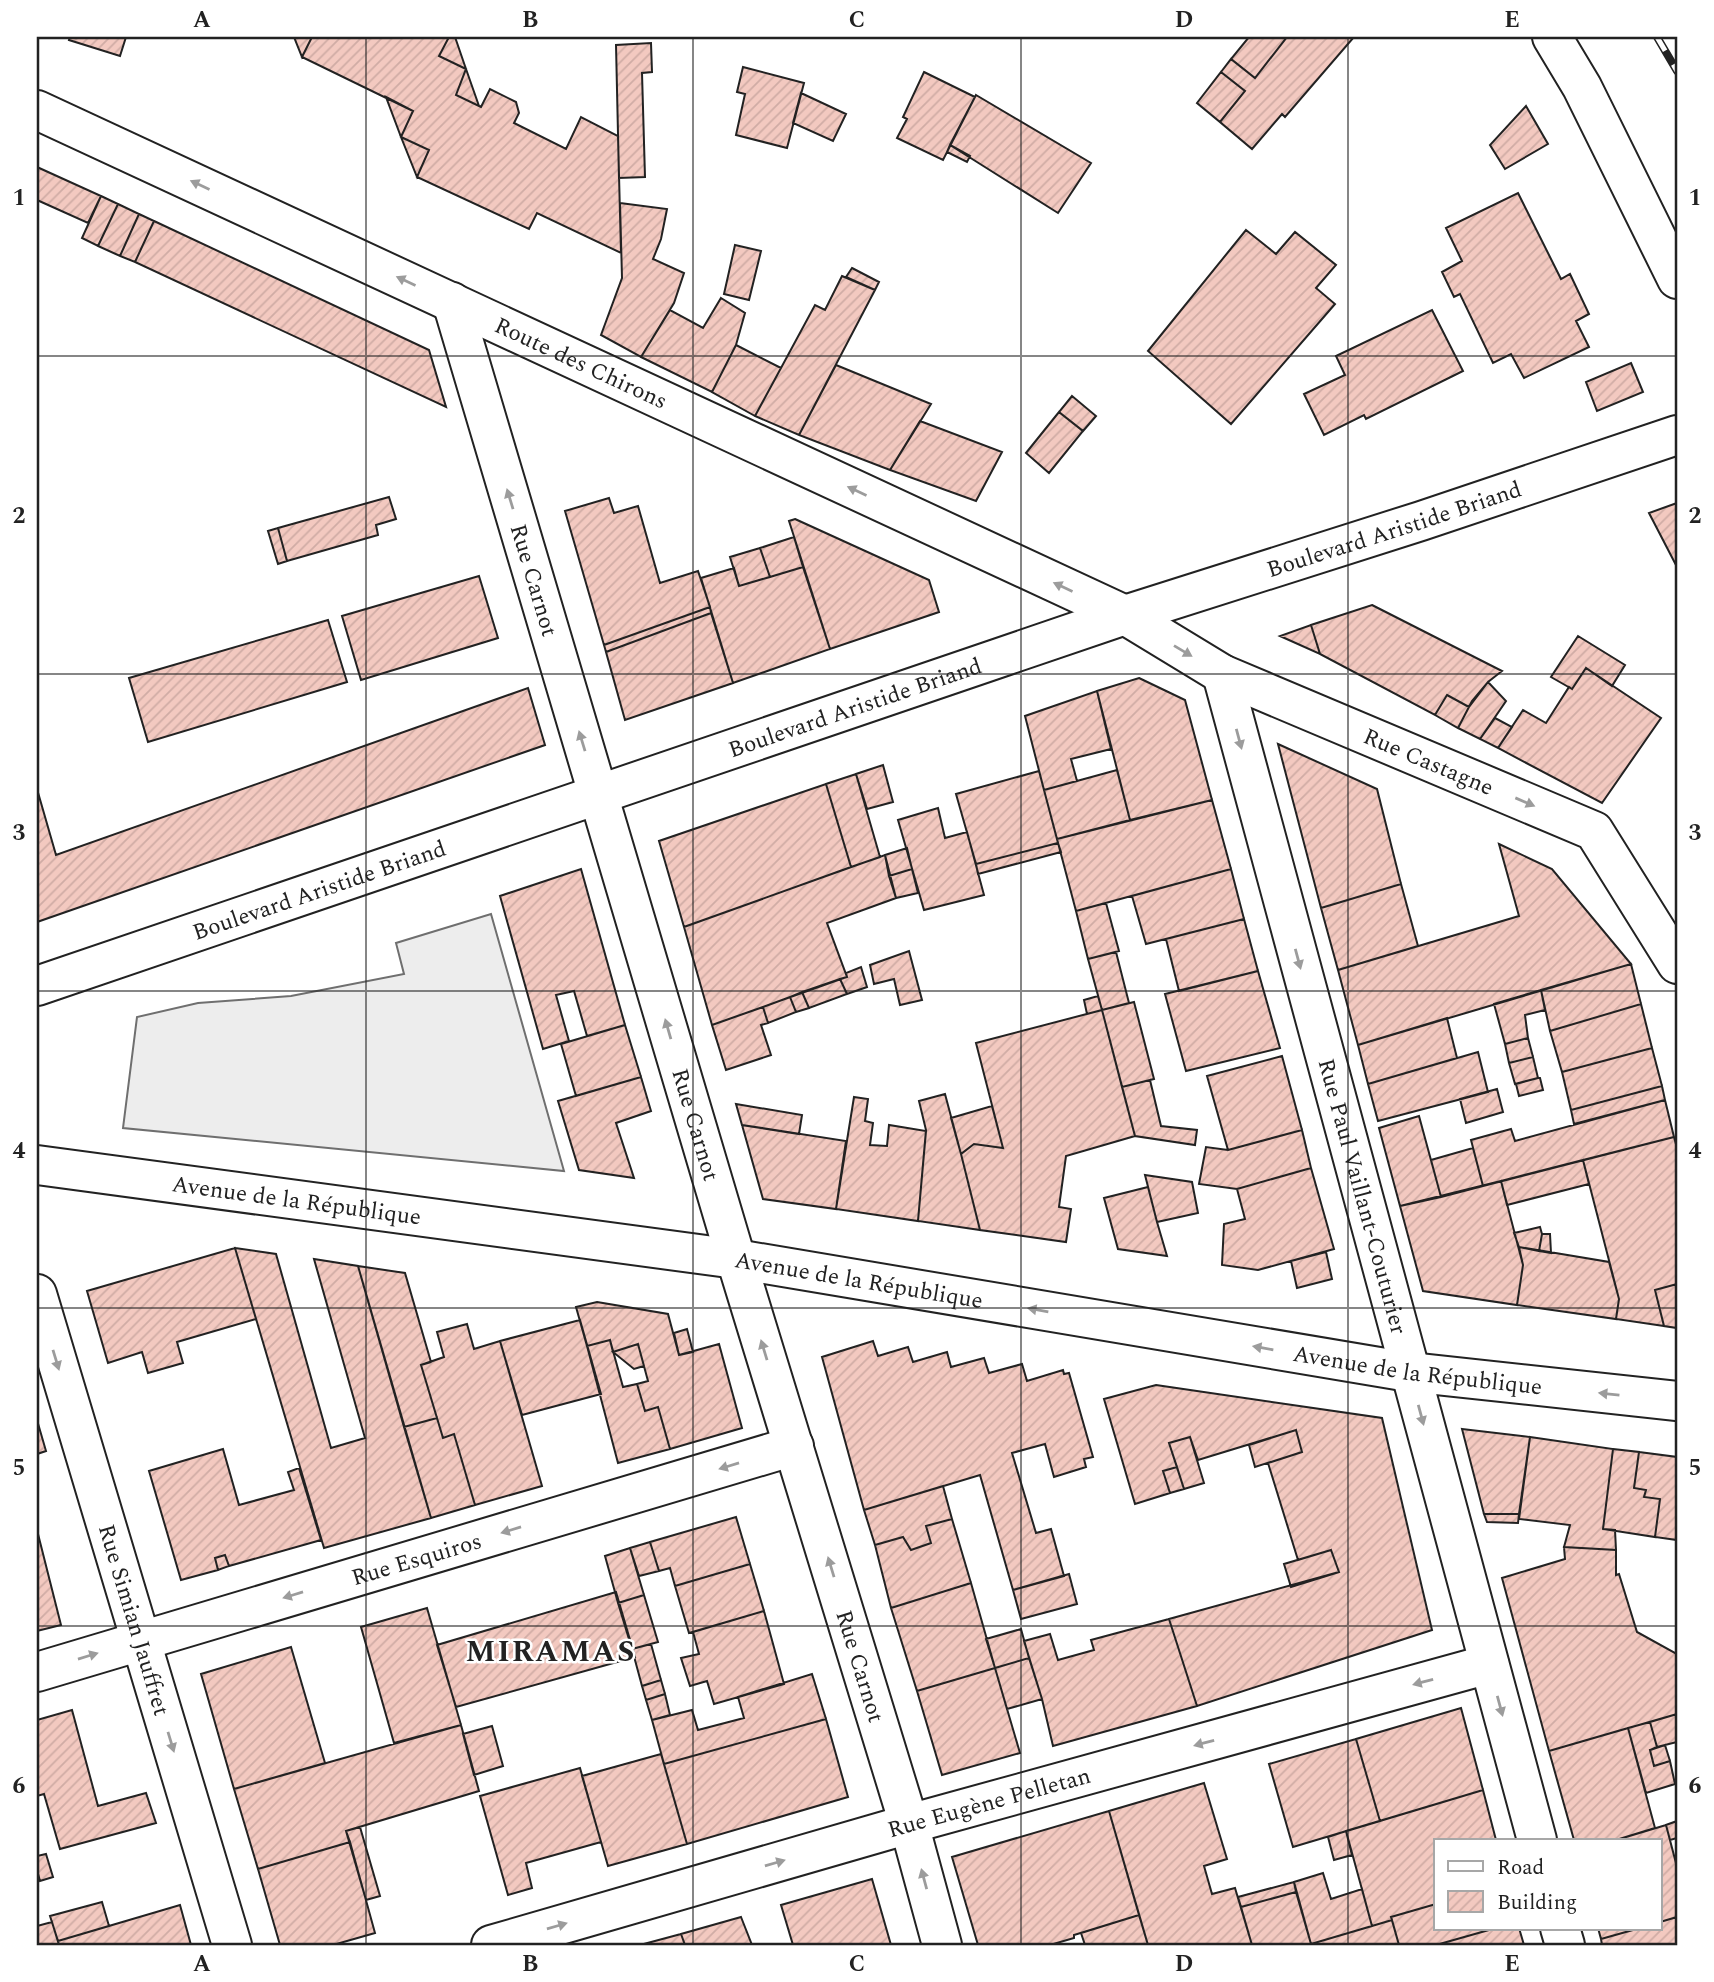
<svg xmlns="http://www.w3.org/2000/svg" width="1714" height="1982" viewBox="0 0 1714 1982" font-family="Spectral,serif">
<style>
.parking{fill:#ededed;stroke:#6f6f6f;stroke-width:2}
.building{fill:url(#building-hatch);stroke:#222;stroke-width:2}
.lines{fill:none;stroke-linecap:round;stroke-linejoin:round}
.street-casing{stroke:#222;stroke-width:42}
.secondary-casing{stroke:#222;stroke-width:42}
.primary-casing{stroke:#222;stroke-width:42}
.street{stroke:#fff;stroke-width:38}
.secondary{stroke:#fff;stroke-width:38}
.primary{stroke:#fff;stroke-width:38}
.rail-casing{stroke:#222;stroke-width:8}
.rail{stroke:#fff;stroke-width:5;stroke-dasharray:16;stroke-linecap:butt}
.oneway{fill:#9c9c9c}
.grid{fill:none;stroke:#222;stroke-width:2;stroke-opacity:0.55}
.labels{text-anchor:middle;stroke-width:5;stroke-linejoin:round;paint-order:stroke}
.street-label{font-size:23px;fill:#222;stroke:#fff}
.district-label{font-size:30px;font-weight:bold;letter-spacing:2px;fill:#222;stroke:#fff}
.neatline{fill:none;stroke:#222;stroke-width:2.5}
.grid-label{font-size:23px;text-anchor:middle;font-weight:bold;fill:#222}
</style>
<defs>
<pattern id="building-hatch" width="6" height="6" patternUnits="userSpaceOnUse" patternTransform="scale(1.75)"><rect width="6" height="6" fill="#f3c9c0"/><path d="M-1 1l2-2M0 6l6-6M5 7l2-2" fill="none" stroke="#d0aca5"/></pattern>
</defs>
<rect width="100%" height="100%" fill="#fff"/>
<path class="parking" d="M491,914L564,1171L123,1128L137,1017L198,1003L291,996L404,974L396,943Z"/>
<path class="building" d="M70,37H126L120,56L69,40Z
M294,37H312L302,57Z
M312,37H449L439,56L466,69L456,95L481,107L490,89L516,102L519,113L514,123L566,149L581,117L618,136L621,253L537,213L529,229L417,177L429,150L401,137L413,111L302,57Z
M449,37H455L466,69L439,56Z
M1249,37H1287L1255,78L1231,59Z
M1287,37H1354L1285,117L1282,114L1252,149L1220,122L1245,91L1221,72L1231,59L1255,78Z
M651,43L652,72L642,73L645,177L619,178L616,45Z
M743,67L804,83L787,148L736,135L745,94L737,92Z
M466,69L479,106L456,95Z
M924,72L975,97L943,160L897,138L907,119L903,117Z
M1221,72L1245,91L1220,122L1197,103Z
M801,93L846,114L833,141L793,123Z
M976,95L1091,163L1058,213L950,145Z
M386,97L413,111L401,137Z
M1526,106L1548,144L1505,169L1490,145Z
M401,137L429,150L417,177Z
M950,145L970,156L967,162L947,152Z
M37,167L101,196L88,223L37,200Z
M1518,193L1561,279L1570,274L1589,314L1576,321L1589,347L1524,378L1511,354L1493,363L1460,294L1454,297L1442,272L1462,261L1446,228Z
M101,196L118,204L98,246L82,238Z
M620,203L667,209L661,239L653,259L684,273L674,303L641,357L601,335L622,278Z
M118,204L139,214L120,256L98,246Z
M139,214L154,221L135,262L120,256Z
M154,221L429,350L446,407L135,262Z
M1246,230L1276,254L1295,232L1336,265L1316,288L1335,304L1231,424L1148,351Z
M735,245L761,251L749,300L724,294Z
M852,268L879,282L875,290L846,277Z
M842,276L875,290L799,435L755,416L815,305L825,310Z
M721,298L745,313L736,345L712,392L641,357L670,310L703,328Z
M1432,310L1463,371L1366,419L1364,415L1324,435L1304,394L1345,375L1336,356Z
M736,345L781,368L755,416L712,392Z
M1631,363L1643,392L1597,411L1586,382Z
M836,365L931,404L890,470L799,435Z
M1072,396L1096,416L1083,431L1059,412Z
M1059,412L1083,431L1049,473L1026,453Z
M920,421L1002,452L976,501L890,470Z
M389,497L396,519L376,525L378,535L287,561L278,528Z
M609,498L614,513L638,506L660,583L698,571L710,607L604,645L565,511Z
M1677,503V567L1649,513Z
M795,519L929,580L939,612L830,649L789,521Z
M278,528L287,561L278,564L268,531Z
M794,537L803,567L770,577L760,548Z
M760,548L770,577L739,586L730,557Z
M803,567L830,649L733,683L701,578L734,568L739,586Z
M479,576L498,638L361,680L342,616Z
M1372,605L1502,671L1488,682L1469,707L1447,695L1435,715L1320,654L1311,625Z
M710,607L711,613L606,652L604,645Z
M711,613L733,683L625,720L606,652Z
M328,620L347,682L148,742L129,678Z
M1311,625L1320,654L1280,636Z
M1578,636L1625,665L1612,686L1586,668L1572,689L1551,677Z
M1586,668L1661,718L1602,803L1498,748L1523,710L1546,723L1569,687L1572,689Z
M1139,678L1185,700L1212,800L1130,820L1097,691Z
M1488,682L1506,701L1480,739L1458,728L1472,701Z
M528,688L545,745L37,922V789L56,855Z
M1097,691L1111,749L1071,759L1077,781L1044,790L1025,716Z
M1447,695L1469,707L1458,728L1435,715Z
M1495,718L1512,727L1498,748L1480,739Z
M1278,744L1377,789L1401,884L1321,908Z
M883,765L893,802L867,809L856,774Z
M1117,770L1130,820L1057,839L1044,790Z
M1039,771L1058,843L976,864L956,794Z
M856,774L880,857L851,867L826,784Z
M826,784L851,867L684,927L659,841Z
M1212,800L1231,869L1076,911L1057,839Z
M938,808L945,838L967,832L984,895L924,910L898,820Z
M1058,843L1061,852L978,874L976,864Z
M1499,844L1552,869L1631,964L1358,1045L1338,970L1519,916Z
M907,848L912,869L889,876L885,855Z
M885,855L896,898L827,923L847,977L712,1025L684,927Z
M581,869L625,1025L587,1036L574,991L556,995L569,1041L543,1049L500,896Z
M912,869L918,893L896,898L889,876Z
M1231,869L1244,919L1146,944L1132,896Z
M1401,884L1418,946L1338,970L1321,908Z
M1106,903L1119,951L1088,959L1076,911Z
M1244,919L1258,971L1179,991L1166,939Z
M909,951L922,1000L900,1005L894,979L874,984L870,965Z
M1116,952L1129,1003L1102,1010L1088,959Z
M1631,964L1641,1004L1550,1031L1541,990Z
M861,967L867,987L847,994L840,979L847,977L846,973Z
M1258,971L1280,1048L1186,1071L1165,994Z
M840,979L847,994L809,1008L802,992Z
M1541,990L1545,1010L1525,1015L1528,1038L1505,1044L1494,1004Z
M802,992L809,1008L796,1012L790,997Z
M1098,996L1102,1010L1087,1014L1084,1000Z
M790,997L796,1012L768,1023L763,1007Z
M1134,1002L1154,1079L1122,1087L1102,1010Z
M1641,1004L1652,1048L1562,1072L1550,1031Z
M763,1007L768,1023L761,1025L771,1055L726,1070L712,1025Z
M1102,1010L1135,1136L1066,1156L1059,1207L1071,1209L1066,1242L980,1230L961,1154L974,1144L1003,1148L976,1043Z
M1447,1018L1457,1058L1368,1084L1358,1045Z
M625,1025L641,1077L576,1096L561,1044Z
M1528,1038L1533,1057L1509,1063L1505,1044Z
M1652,1048L1662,1086L1571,1110L1562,1072Z
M1478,1052L1488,1092L1378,1121L1368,1084Z
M1282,1056L1302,1130L1228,1150L1207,1076Z
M1533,1057L1538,1078L1515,1084L1509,1063Z
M641,1077L651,1111L616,1123L634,1178L579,1170L558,1101Z
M1538,1078H1540L1543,1090L1519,1096L1516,1084Z
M1150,1080L1161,1126L1197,1130L1195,1145L1135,1136L1122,1087Z
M1662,1086L1665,1100L1574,1124L1571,1110Z
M1497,1089L1503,1112L1466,1123L1460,1099Z
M945,1094L961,1154L980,1230L918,1221L926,1130L919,1101Z
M854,1097L868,1099L865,1121L873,1123L870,1145L887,1146L889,1125L926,1131L918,1221L836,1209Z
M1665,1100L1674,1137L1483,1186L1471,1140L1511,1129L1515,1141Z
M736,1104L802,1115L799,1134L742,1125Z
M992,1106L1003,1148L974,1144L961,1154L951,1118Z
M1419,1116L1441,1197L1400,1206L1379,1128Z
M742,1125L846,1141L836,1209L763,1199Z
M1302,1130L1311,1168L1237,1189L1199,1184L1206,1147L1228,1150Z
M1674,1137L1677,1148V1284L1655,1290L1664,1326L1616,1319L1619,1299L1583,1160Z
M1473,1148L1483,1186L1441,1197L1431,1160Z
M1583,1160L1589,1184L1507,1205L1501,1181Z
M1311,1168L1334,1249L1258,1270L1222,1265L1224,1224L1245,1219L1237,1189Z
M1145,1175L1192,1182L1198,1213L1157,1222Z
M1501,1181L1523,1265L1517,1305L1423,1291L1400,1206Z
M1148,1187L1157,1222L1167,1256L1118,1249L1104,1198Z
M1540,1227L1542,1234L1539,1251L1519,1247L1514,1233Z
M1542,1234H1550L1551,1253L1539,1251Z
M1519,1247L1609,1262L1619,1299L1616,1319L1517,1305L1523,1265Z
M235,1248L276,1254L331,1448L365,1438L314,1259L358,1266L431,1518L324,1548Z
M235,1248L256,1319L177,1342L183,1363L148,1373L142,1352L108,1363L87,1291Z
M1326,1252L1332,1279L1297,1288L1291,1261Z
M358,1266L405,1273L431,1362L421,1365L437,1418L404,1427Z
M1677,1284V1328L1664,1326L1655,1290Z
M597,1302L668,1314L679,1355L719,1344L742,1428L670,1449L658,1407L645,1411L637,1384L648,1381L638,1344L613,1352L610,1340L587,1346L576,1307Z
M580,1320L601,1394L522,1415L500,1341Z
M467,1324L474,1349L500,1341L542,1486L475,1505L454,1434L443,1438L421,1365L444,1357L437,1332Z
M687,1329L693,1352L679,1355L674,1333Z
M610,1340L623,1387L637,1384L645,1411L658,1407L670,1449L618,1463L587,1346Z
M873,1341L878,1356L908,1347L913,1362L947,1352L951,1367L984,1358L989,1373L1022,1364L1027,1381L1063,1370L1064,1374L1069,1373L1093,1457L1084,1459L1086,1467L1054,1477L1045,1444L1012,1453L1036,1533L1051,1529L1064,1576L1013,1590L980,1475L864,1510L822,1357Z
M638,1344L644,1366L634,1369L613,1352Z
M1156,1385L1382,1418L1432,1630L1197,1706L1169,1619L1339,1572L1331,1550L1298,1560L1268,1463L1302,1452L1296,1430L1198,1460L1190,1437L1169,1443L1177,1467L1163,1471L1170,1493L1135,1504L1104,1399Z
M437,1418L443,1438L454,1434L475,1505L431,1518L404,1427Z
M37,1420L46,1451L37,1454Z
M1462,1429L1530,1437L1519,1514H1484Z
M1296,1430L1302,1452L1255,1467L1249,1445Z
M1190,1437L1204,1483L1184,1489L1169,1443Z
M1530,1437L1613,1449L1603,1529L1615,1530L1616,1550L1564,1547L1570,1525L1519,1519Z
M223,1449L239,1505L294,1490L288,1472L299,1468L321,1540L229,1566L225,1555L215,1558L218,1570L181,1580L149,1471Z
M1613,1449L1639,1452L1634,1488L1646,1490L1644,1497L1660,1499L1655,1537L1603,1529Z
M1639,1452L1677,1457V1540L1655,1537L1660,1499L1644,1497L1646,1490L1634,1488Z
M1177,1467L1184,1489L1170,1493L1163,1471Z
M943,1486L952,1519L926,1526L931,1543L911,1550L903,1537L875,1545L864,1510Z
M1484,1514H1519L1518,1523L1487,1522Z
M736,1517L750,1564L675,1586L670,1568L659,1571L650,1542Z
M952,1519L971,1583L891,1608L875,1545L903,1537L911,1550L931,1543L926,1526Z
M37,1530L61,1625L37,1631Z
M650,1542L659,1571L639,1576L630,1548Z
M1564,1547L1616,1550V1575L1619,1574L1637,1632L1677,1654V1714L1549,1751L1502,1578L1565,1559Z
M630,1548L644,1595L618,1603L605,1556Z
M1331,1550L1339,1572L1291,1587L1284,1564Z
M225,1555L229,1566L218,1570L215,1558Z
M750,1564L764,1611L689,1633L675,1586Z
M1069,1574L1077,1604L1021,1619L1013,1590Z
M971,1583L995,1668L917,1691L891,1608Z
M616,1592L635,1657L456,1707L437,1645Z
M644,1595L658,1642L632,1649L618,1603Z
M427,1608L461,1725L394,1743L361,1627Z
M764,1611L784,1684L714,1704L707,1681L690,1686L681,1658L699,1654L693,1632Z
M1169,1619L1197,1706L1053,1746L1042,1699L1024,1641L1050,1634L1058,1660L1094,1650L1091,1640Z
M1021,1629L1029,1658L995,1668L986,1639Z
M651,1644L661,1680L642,1686L632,1649Z
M291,1647L325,1763L234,1789L201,1674Z
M1029,1658L1042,1699L1007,1709L995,1668Z
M995,1668L1020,1753L942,1775L917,1691Z
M812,1674L826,1719L664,1764L652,1720L692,1710L698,1730L744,1718L738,1697Z
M661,1680L665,1694L646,1700L642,1686Z
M665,1694L670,1715L652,1720L646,1700Z
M1461,1708L1483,1790L1380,1821L1356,1739Z
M72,1710L98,1806L146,1793L156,1823L60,1849L44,1794L37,1796V1720Z
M1677,1714V1742L1657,1747L1650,1722Z
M826,1719L848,1797L687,1844L664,1764Z
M1650,1722L1657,1747L1650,1750L1654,1766L1670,1761L1675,1784L1646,1793L1628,1728Z
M461,1725L479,1791L346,1831L350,1842L258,1869L234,1789Z
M492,1726L503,1766L474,1775L463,1734Z
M1628,1728L1655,1828L1616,1840H1574L1549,1751Z
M1356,1739L1380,1821L1293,1847L1269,1764Z
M1665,1745L1670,1761L1654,1766L1650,1750Z
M661,1754L687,1844L608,1866L582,1776Z
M580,1768L601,1842L526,1863L532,1888L508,1895L480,1796Z
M1204,1783L1227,1859L1204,1866L1212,1894L1235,1888L1252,1945H1148L1109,1811Z
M1483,1790L1496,1840H1436V1904L1391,1917L1392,1920L1372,1926L1346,1831Z
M1109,1811L1139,1915L1074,1935V1938L1050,1945H978L952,1857Z
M1677,1821V1838L1670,1840L1666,1825Z
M1666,1825L1677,1867V1917L1660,1922V1840H1616Z
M360,1827L380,1896L366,1900L346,1831Z
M1346,1831L1352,1855L1334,1860L1328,1837Z
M350,1842L375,1933L333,1945H280L258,1869Z
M46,1854L53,1877L40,1881L37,1870V1856Z
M1323,1873L1331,1899L1362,1889L1372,1926L1311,1944L1294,1882Z
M872,1879L891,1945H793L781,1905Z
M1294,1882L1296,1892L1241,1907L1238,1897Z
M1296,1892L1311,1944L1252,1945L1241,1907Z
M102,1902L109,1926L58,1941L50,1916Z
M1436,1904V1928H1496L1436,1945H1399L1391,1917Z
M180,1905L191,1945H59L58,1941Z
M1139,1915L1148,1945H1085L1081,1933Z
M741,1917L752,1945H685L681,1934Z
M1677,1917V1945H1602L1601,1939L1640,1928H1660V1922Z
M1392,1920L1399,1945H1311V1944Z
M52,1922L59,1945H37V1926Z
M1496,1928H1519L1524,1945H1436Z
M1598,1928H1640L1601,1939Z
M681,1934L685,1945H640Z"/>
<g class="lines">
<g class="street-casing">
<g id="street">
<path d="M1552,37L1582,87L1677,279"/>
<path id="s1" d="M452,302L736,1259L909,1824L942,1945"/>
<path id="s2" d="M1125,615L1222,674L1594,831L1677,964"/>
<path id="s3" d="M1222,674L1537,1840"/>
<path id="s4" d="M37,1165L736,1259L1409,1372L1677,1401"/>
<path id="s5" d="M37,1294L232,1945"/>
<path id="s6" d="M37,1672L794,1446"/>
<path d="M1560,1928L1565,1945"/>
<path id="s7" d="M491,1945L909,1824L1489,1664"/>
</g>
</g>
<g class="secondary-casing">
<g id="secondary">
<path id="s8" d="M37,110L1125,615"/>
</g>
</g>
<g class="primary-casing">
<g id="primary">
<path id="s9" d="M37,986L1125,615L1421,521L1677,435"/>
</g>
</g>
<use href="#street" class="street"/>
<use href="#secondary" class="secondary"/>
<use href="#primary" class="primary"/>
<g class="rail-casing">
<path id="rail" d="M1657,37L1677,71"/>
</g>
<use href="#rail" class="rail"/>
</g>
<defs><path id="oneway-solid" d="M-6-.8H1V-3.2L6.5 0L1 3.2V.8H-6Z" transform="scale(1.75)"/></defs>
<g class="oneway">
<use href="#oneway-solid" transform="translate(200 185) rotate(-155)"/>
<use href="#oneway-solid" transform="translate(406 281) rotate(-155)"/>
<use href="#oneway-solid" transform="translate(857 491) rotate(-155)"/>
<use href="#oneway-solid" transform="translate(510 499) rotate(-107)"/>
<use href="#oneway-solid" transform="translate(1063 587) rotate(-155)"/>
<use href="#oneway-solid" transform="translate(1183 651) rotate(31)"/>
<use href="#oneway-solid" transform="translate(1239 739) rotate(75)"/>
<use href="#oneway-solid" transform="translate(582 741) rotate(-107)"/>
<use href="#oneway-solid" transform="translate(1525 802) rotate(23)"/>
<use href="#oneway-solid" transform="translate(1298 959) rotate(75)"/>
<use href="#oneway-solid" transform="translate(668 1029) rotate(-106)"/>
<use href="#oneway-solid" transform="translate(1038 1310) rotate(-170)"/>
<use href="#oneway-solid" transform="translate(1263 1348) rotate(-170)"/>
<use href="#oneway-solid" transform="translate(764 1350) rotate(-107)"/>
<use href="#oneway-solid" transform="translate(56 1360) rotate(73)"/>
<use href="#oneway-solid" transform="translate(1609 1394) rotate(-174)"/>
<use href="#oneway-solid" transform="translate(1421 1415) rotate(75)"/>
<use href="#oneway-solid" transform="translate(729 1466) rotate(163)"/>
<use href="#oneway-solid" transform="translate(511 1530) rotate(163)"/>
<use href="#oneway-solid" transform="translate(831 1567) rotate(-107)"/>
<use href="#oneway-solid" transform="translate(293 1595) rotate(163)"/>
<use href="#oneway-solid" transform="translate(88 1656) rotate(-17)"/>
<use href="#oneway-solid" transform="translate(1423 1682) rotate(165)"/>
<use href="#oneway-solid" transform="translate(1500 1706) rotate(75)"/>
<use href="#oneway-solid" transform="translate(171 1742) rotate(73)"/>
<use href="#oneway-solid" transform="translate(1204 1743) rotate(165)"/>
<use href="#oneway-solid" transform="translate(775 1863) rotate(-16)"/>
<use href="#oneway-solid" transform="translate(924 1879) rotate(-105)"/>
<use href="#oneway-solid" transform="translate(557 1926) rotate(-16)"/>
</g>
<path class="grid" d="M366,37V1945M693,37V1945M1021,37V1945M1348,37V1945M37,356H1677M37,674H1677M37,991H1677M37,1308H1677M37,1626H1677"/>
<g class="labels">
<g class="street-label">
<text dy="8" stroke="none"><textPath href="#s8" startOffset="600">Route des Chirons</textPath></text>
<text dy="8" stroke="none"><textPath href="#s9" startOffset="1432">Boulevard Aristide Briand</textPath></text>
<text dy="8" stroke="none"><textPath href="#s1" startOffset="290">Rue Carnot</textPath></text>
<text dy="8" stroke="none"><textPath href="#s9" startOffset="864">Boulevard Aristide Briand</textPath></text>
<text dy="8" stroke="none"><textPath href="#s2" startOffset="338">Rue Castagne</textPath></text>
<text dy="8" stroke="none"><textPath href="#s9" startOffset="298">Boulevard Aristide Briand</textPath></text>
<text dy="8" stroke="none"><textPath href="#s1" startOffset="858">Rue Carnot</textPath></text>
<text dy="8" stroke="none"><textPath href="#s3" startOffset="541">Rue Paul Vaillant-Couturier</textPath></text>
<text dy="8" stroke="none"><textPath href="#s4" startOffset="262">Avenue de la République</textPath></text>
<text dy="8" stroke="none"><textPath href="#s4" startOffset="830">Avenue de la République</textPath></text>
<text dy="8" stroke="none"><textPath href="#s4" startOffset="1396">Avenue de la République</textPath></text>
<text dy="8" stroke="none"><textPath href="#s6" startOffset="396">Rue Esquiros</textPath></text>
<text dy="8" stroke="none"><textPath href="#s5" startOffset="340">Rue Simian Jauffret</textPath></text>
<text dy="8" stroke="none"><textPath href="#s1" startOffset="1424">Rue Carnot</textPath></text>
<text dy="8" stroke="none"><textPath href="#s7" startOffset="518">Rue Eugène Pelletan</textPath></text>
</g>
<g class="district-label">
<text x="551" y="1661">MIRAMAS</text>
</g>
</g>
<rect width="1714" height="1982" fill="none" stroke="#ffffff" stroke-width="77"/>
<rect x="1434" y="1839" width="228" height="91" fill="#ffffff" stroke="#a7a7a7" stroke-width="2"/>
<rect x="1448" y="1861" width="35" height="10" fill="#ffffff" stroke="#a7a7a7" stroke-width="2"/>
<text x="1497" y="1874" font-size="21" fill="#222222">Road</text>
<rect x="1448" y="1891" width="35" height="21" fill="url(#building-hatch)" stroke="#a7a7a7" stroke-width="2"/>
<text x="1497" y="1909" font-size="21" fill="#222222">Building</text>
<rect x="38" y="38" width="1638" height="1906" class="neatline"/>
<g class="grid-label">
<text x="202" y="27">A</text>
<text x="530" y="27">B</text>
<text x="857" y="27">C</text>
<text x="1184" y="27">D</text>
<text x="1512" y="27">E</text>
<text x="19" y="205">1</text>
<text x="1695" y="205">1</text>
<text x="19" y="523">2</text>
<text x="1695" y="523">2</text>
<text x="19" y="840">3</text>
<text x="1695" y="840">3</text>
<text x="19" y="1158">4</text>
<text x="1695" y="1158">4</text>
<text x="19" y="1475">5</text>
<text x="1695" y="1475">5</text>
<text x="19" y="1793">6</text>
<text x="1695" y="1793">6</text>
<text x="202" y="1971">A</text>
<text x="530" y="1971">B</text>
<text x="857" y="1971">C</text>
<text x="1184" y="1971">D</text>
<text x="1512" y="1971">E</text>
</g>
</svg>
